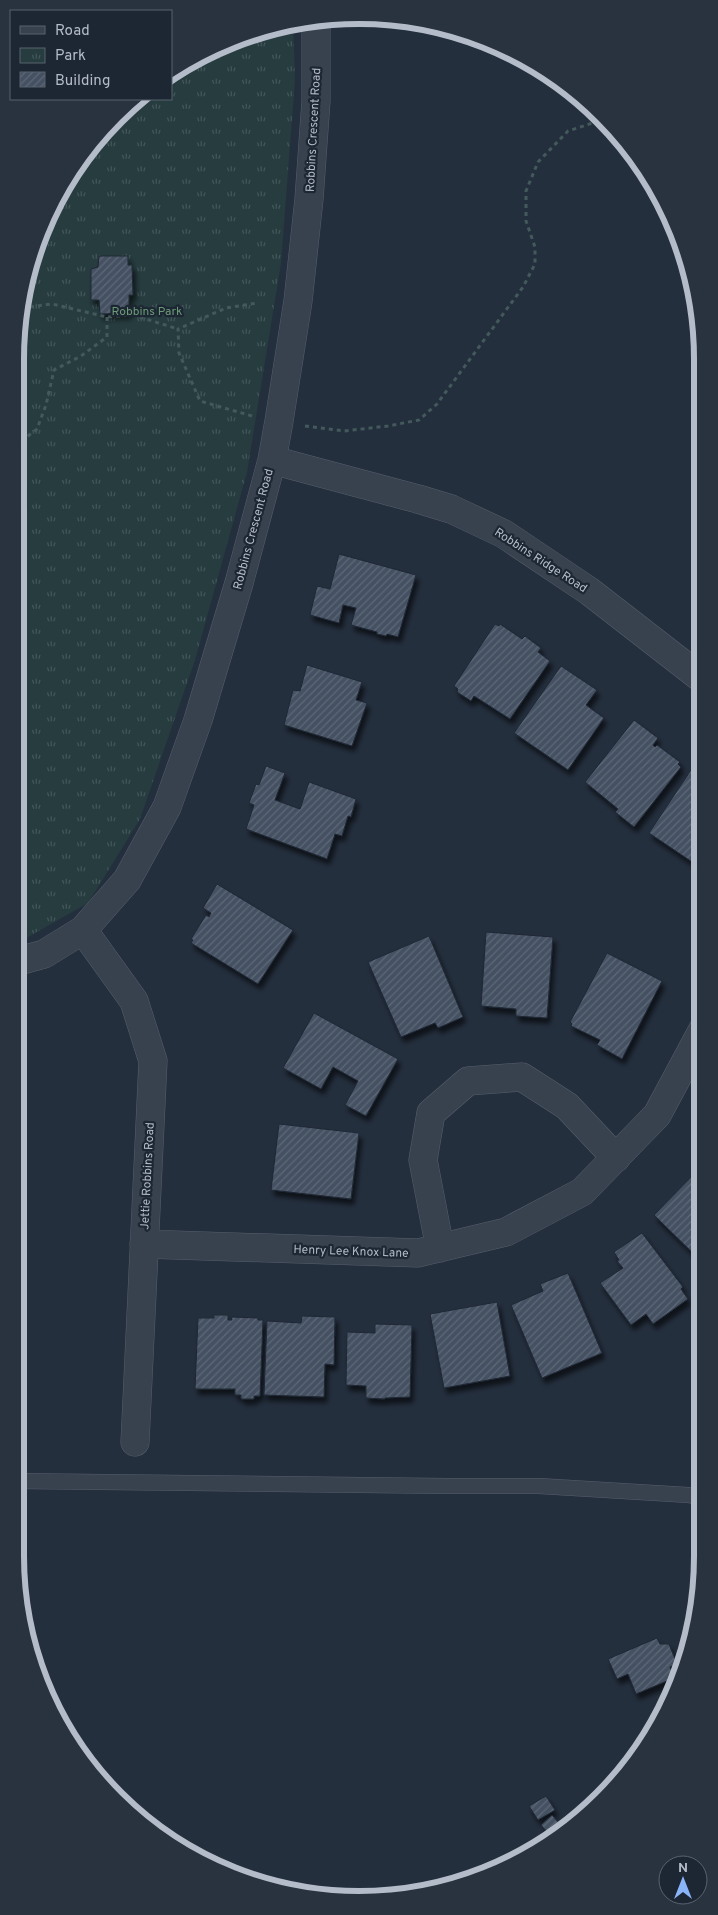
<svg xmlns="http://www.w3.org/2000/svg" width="718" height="1915" viewBox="0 0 718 1915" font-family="Overpass,sans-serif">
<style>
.park{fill:url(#park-tufts)}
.building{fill:url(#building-hatch);stroke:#1f2835;filter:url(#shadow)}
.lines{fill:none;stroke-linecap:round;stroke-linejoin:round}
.lane-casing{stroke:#565f6c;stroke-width:16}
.street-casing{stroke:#565f6c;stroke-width:29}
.path{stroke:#44595c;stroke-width:3;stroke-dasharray:4 4;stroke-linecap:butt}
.lane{stroke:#38414e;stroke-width:15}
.street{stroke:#38414e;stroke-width:28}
.labels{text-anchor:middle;stroke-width:4.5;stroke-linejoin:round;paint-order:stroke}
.street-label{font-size:12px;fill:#b4bcc9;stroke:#1d2633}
.park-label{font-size:12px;fill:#6b9a76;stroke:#1d2633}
.rim{fill:none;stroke:#b4bcc9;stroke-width:6}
</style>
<defs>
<pattern id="park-tufts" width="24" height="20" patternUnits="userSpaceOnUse" patternTransform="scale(1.25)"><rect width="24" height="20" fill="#263c3f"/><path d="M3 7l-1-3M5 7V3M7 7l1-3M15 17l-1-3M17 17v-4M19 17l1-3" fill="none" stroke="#435659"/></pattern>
<pattern id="building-hatch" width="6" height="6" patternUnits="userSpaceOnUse" patternTransform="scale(1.25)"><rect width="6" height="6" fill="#455162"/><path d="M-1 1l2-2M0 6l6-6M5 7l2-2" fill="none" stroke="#5d6877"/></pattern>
<filter id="shadow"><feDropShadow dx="3" dy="5.5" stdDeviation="2.5" flood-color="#0009"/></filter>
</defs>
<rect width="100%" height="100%" fill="#242f3e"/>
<path class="park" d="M293,23L295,79L281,263L247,472L195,660L140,819L88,903L21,941L15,942V359L27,270L51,207L86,149L132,100L134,99H171V72L187,61L249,33Z"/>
<path class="building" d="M99,256H128V265H132L133,295H129V313L100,314L99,300H91V269L98,267Z
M339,554L416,575L398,637L387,634L386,636L377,634V632L351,625L356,608L343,605L339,623L310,615L317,586L330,589Z
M495,624L499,626L500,624L522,639L525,636L541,648L538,652L550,661L510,719L474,696L471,701L457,692L458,689L454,686Z
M307,665L362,682L356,700L367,703L352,746L284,725L293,690L300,691Z
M561,666L597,690L586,705L604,718L568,770L514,733Z
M634,720L658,738L653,745L655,747L657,745L680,762L678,764L681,767L634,827L615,812L618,809L585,782Z
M266,766L285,773L275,800L300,809L309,782L356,799L351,817L348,816L342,836L335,834L327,859L246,829L254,805L249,803L256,784L259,785Z
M691,770L701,777V868L649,833Z
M217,884L293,930L258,984L191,943L193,940L191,939L206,915L209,917L211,913L203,908Z
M486,932L553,937L547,1018L516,1016V1009L481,1006Z
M429,936L463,1017L438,1028L435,1023L401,1037L368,962Z
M607,953L662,981L622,1059L597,1045L600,1040L571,1026L572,1024L570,1022Z
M314,1013L398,1059L366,1116L345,1105L358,1081L333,1067L321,1089L283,1068Z
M279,1124L359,1133L351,1199L271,1190Z
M700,1168L702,1170V1262L654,1215Z
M642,1233L683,1287L681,1289L688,1299L653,1324L646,1314L631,1325L600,1283L623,1268L617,1261L619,1260L614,1252Z
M568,1273L602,1353L542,1378L511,1305L543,1291L540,1284Z
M497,1302L510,1376L444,1388L430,1314Z
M214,1315H228V1320H232L231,1317L258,1318V1320H263L260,1396H254V1399H241V1395H235V1389H195L198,1318H214Z
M302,1316L335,1317L334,1365L325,1364L324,1397L264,1395L267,1321L301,1323Z
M375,1324L412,1325L410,1397L385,1398V1399L366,1398V1386L346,1385L347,1332L375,1333Z
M657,1638L660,1644H669L677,1664L670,1667L674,1678L636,1694L628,1674L617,1679L608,1659Z
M546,1796L555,1810L538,1820L529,1806Z
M552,1815L564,1829L553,1839L541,1825Z"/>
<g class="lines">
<g class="lane-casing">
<path id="lane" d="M15,1481L447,1486H539L688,1495L703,1498"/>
</g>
<g class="street-casing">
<path id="street" d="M272,460L418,499L451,509L504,534L589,591L701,678
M83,930L134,1001L153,1061L135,1442
M15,962L44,954L83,930L127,880L167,807L198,720L239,583L272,460L279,421L298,301L309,199L316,101V18
M144,1244L418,1253L506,1232L582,1192L657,1115L702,1031
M440,1248L423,1160L431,1113L468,1081L522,1077L567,1106L616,1158"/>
</g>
<path class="path" d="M22,308L52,304L107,317L133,315L178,329
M252,416L200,401L179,353L178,329L226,308L257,303
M305,426L344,431L388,426L419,420L437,404L523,287L535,264V247L526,221V191L538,162L568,131L602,120
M15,446L37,429L46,405L54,370L81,356L107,337V317"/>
<use href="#lane" class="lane"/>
<use href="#street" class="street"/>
</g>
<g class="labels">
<g class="street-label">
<text transform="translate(313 130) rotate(-87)" y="4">Robbins Crescent Road</text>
<text transform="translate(253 529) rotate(-75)" y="4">Robbins Crescent Road</text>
<text transform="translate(541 560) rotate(33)" y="4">Robbins Ridge Road</text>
<text transform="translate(147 1176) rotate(-87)" y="4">Jettie Robbins Road</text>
<text transform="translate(351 1251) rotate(2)" y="4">Henry Lee Knox Lane</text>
</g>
<g class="park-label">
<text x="147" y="315">Robbins Park</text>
</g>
</g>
<path d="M0 0H718V1915H0ZM359 24H359A335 335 0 0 1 694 359V1556A335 335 0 0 1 359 1891H359A335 335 0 0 1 24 1556V359A335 335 0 0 1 359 24Z" fill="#29323f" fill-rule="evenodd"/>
<path class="rim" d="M359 24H359A335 335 0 0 1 694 359V1556A335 335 0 0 1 359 1891H359A335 335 0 0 1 24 1556V359A335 335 0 0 1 359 24Z"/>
<rect x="10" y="10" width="162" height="90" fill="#1d2633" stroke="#59626f"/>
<rect x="20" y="26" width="25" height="8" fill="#38414e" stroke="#59626f"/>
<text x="55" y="35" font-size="15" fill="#b4bcc9">Road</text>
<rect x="20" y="48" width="25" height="15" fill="url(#park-tufts)" stroke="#59626f"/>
<text x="55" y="60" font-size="15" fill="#b4bcc9">Park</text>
<rect x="20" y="72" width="25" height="15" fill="url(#building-hatch)" stroke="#59626f"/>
<text x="55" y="85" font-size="15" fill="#b4bcc9">Building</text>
<g transform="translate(683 1880)"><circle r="24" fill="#1d2633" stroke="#59626f"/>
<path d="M0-4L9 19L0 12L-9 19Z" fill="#8ab4f8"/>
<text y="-8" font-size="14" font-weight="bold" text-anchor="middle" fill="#b4bcc9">N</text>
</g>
</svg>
